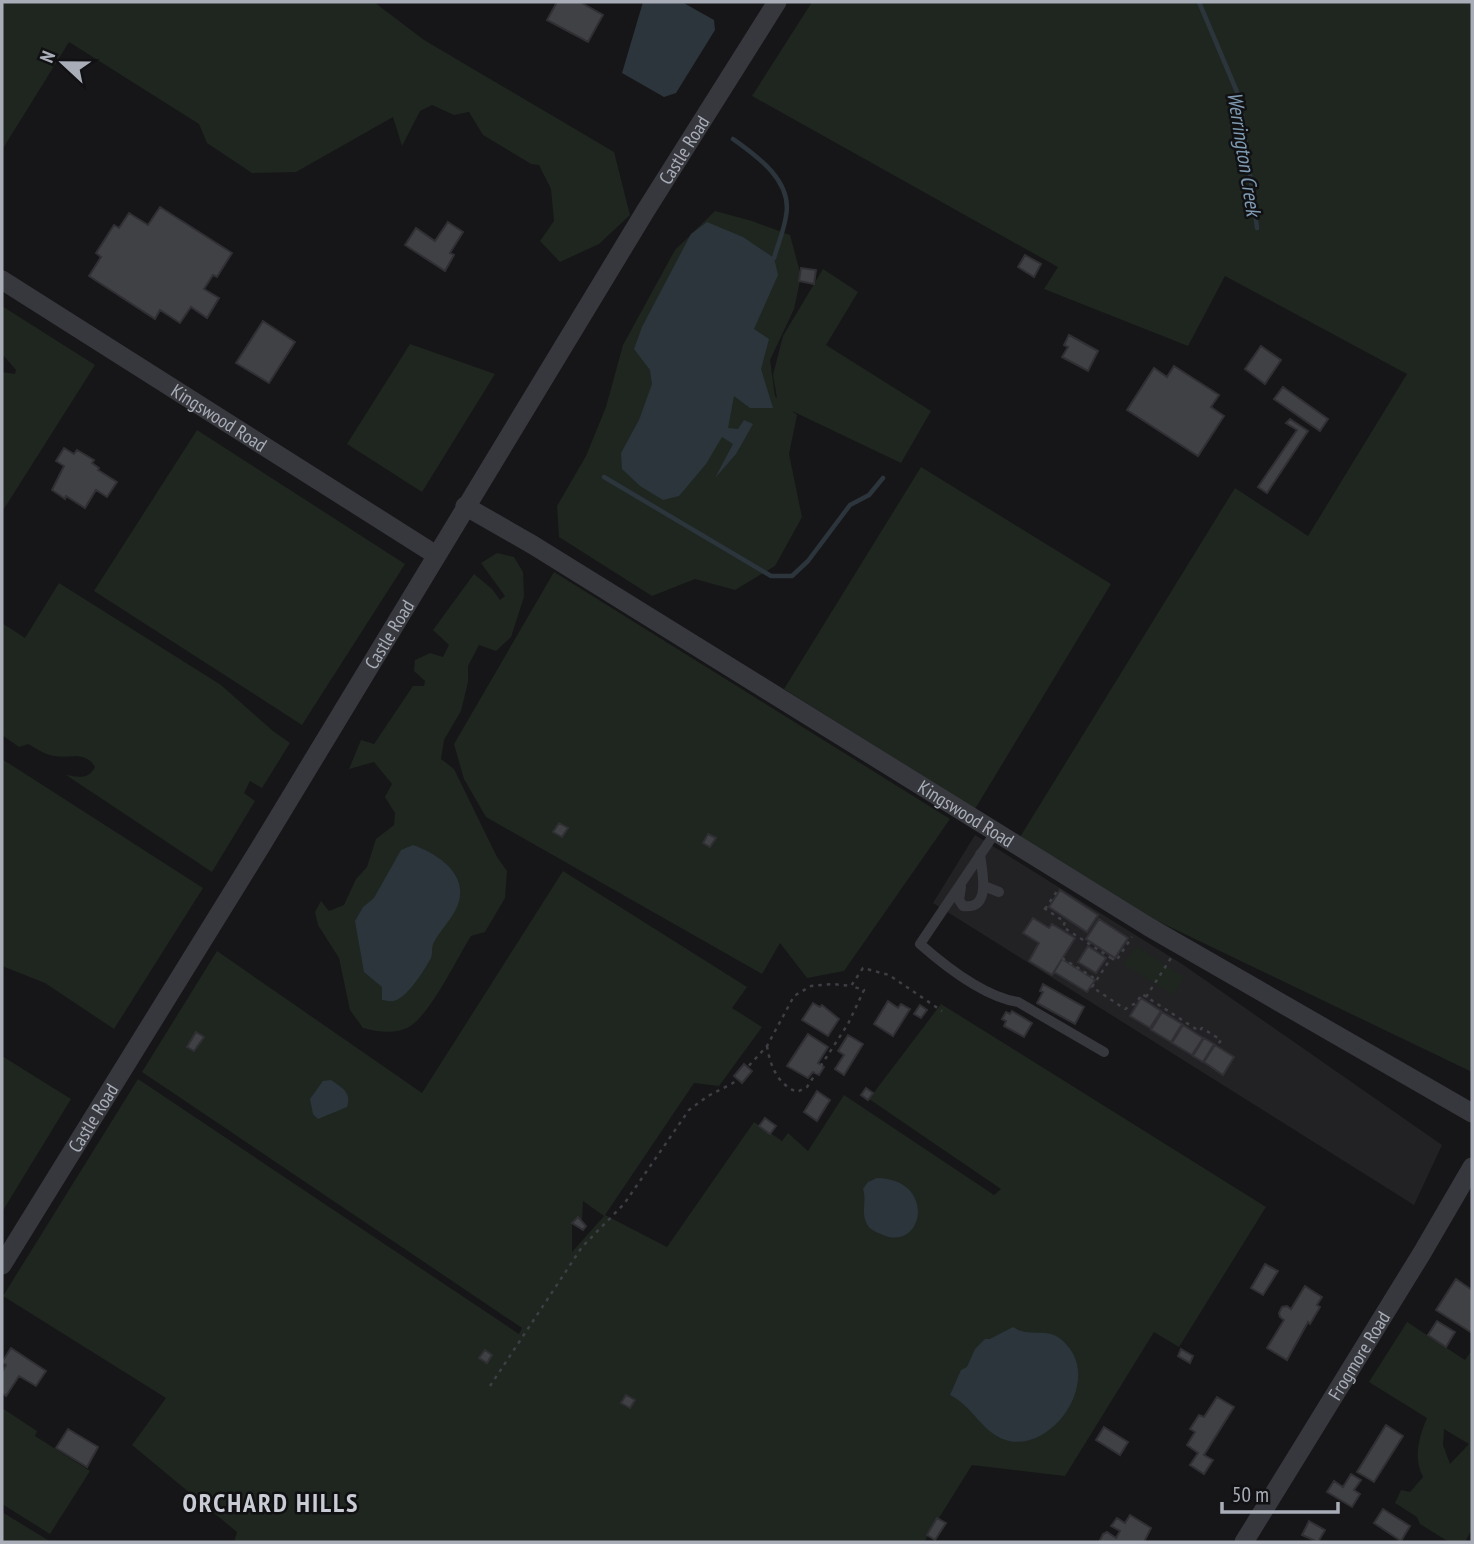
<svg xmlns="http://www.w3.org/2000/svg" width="1474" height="1544" viewBox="0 0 1474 1544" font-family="'PT Sans Narrow',sans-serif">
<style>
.built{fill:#222225}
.green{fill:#1e261f;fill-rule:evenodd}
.water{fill:#2c353c}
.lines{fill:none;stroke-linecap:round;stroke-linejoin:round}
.stream{stroke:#2c353c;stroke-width:4.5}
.building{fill:#404145;stroke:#303034;stroke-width:2}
.path{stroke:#3d3f44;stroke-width:2.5;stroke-dasharray:3.5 5;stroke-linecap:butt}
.service{stroke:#37383d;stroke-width:10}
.minor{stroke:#37383d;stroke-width:19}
.labels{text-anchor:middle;stroke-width:5;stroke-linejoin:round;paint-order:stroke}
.street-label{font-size:19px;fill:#a8adb8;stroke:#111113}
.water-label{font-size:21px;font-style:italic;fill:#7f9bb3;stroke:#111113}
.district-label{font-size:26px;font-weight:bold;letter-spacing:2px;fill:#c9ccd4;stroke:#111113}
</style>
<rect width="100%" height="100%" fill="#161618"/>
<path class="built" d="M975,835L1182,964L1442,1145L1414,1205L933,903Z"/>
<path class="green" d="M2,2H374L424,40L614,152L630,215L599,244L560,262L540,241L554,221L551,189L539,165L531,164L483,135L469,112L454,115L432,105L420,111L402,146L393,117L296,172L252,173L207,143L199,124L69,42L2,150Z
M812,2H1472V1072L1143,914L1020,837L1235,488L1308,536L1407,374L1225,276L1188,346L1044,289L1058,267L752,96Z
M715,211L752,221L790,235L801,276L794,309L770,360L775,396L777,398L773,375L783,336L823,269L858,292L826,345L931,411L901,463L792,411L797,415L789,454L802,517L775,566L735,590L695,579L652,596L559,537L557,506L586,456L606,407L623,345L675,250Z
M2,306L95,365L2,512V372L15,374L16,370L2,354Z
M410,344L495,374L422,492L347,444Z
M197,430L405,564L302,725L94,591Z
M921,467L1111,584L975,809L784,689Z
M497,553L514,557L523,572L524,597L511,637L496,651L479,645L468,666V682L461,711L444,740L441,759L454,769L497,857L507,871L505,898L485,932L471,936C456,960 433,1009 412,1025C398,1035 378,1032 363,1028L350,1010L339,958L318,925L315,912L321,901L329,911L344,905L356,879L367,867L376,839L394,825L395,813L385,797L392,784L374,762L349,769L361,740L374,744L413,686H424L425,681L414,671L415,660L430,653L443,657L449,645L433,630L474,574L492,589L500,600L505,596L481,563Z
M554,572L950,819L844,971L807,978L780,943L762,974L486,817L464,779L454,744Z
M59,583L221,685L273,731L290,743L262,788L250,781L244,793L255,801L212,872L66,775C79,777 88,780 95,767C85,750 70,759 54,756C45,755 36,748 28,744L19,747L2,735V623L25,638Z
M2,759L203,888L114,1029L45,983L2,966Z
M563,871L747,987L732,1008L762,1027L719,1086L694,1083L605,1215L667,1247L754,1122L782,1141L788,1133L808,1151L844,1095L994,1195L1001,1189L869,1099L941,1004L1266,1207L1179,1347L1154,1332L1065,1476L972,1465L924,1542H234L237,1532L132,1445L166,1398L3,1296L138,1079L519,1334L522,1328L142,1072L217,951L422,1093ZM583,1201L604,1216L572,1252V1223L577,1217L582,1220Z
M1136,946L1184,977L1173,995L1124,964Z
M2,1056L71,1099L2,1212Z
M1407,1322L1465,1360L1472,1350V1529L1465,1542H1449L1420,1524L1417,1517L1395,1503L1401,1490L1410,1492L1423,1477C1413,1458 1419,1437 1427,1418L1369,1382ZM1444,1429L1469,1444L1450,1464L1443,1445Z
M2,1408L37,1431L35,1436L90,1471L50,1534L2,1504Z
M2,1512L51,1542H2Z"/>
<path class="water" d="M643,2H682L714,20L715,30L676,93L664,97L622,73Z
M707,222L743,237L774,258L778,275L754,329L769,339L761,369L773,408H750L734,396L728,428L738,429L744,420L753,424L736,454L715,478L733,444L722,437L706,464L679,496L663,500L640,486L622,469L621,453L639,420L652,384L650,370L634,349L642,327L691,234Z
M413,845C441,855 473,878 455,911C449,922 440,931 434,942C431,947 433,953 431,958C425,969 406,1000 393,1001C389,1002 386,1000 382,1000V987L364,972L355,921L363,907L374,898L401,850Z
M331,1080C342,1088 352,1092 347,1107L318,1119L313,1114L310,1099L323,1081Z
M877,1178C937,1179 924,1252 883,1235C876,1232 868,1229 866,1222C861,1211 867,1200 863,1189L868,1182Z
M1013,1327C1033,1341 1050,1321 1070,1349C1097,1386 1052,1450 1009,1441C983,1435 973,1406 950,1395L961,1370L967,1367L975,1349L985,1339H990Z"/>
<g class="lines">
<path class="stream" d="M1199,2L1240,99L1257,228
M733,139C757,156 793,181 786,216C784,230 778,244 774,258
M604,477L771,576H792L808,561L850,505L869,495L883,478"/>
</g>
<path class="building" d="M557,2H580L603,15L588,42L547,20Z
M160,207L232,253L217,277L213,275L204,289L219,298L207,318L191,307L180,323L160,310L155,319L89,276L101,257L96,253L114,225L119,228L129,213L148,225Z
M448,222L463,232L450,253L454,255L445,271L405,245L416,228L435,241Z
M1025,255L1041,264L1034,277L1018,267Z
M801,268L816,270L814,284L799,281Z
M263,321L295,342L269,383L236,363Z
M1069,335L1098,351L1088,371L1062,357L1068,347L1064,345Z
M1261,346L1281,360L1265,384L1245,369Z
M1174,366L1219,395L1211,407L1224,416L1198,456L1127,410L1154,368L1167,377Z
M1283,387L1328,419L1320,431L1274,399Z
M1290,419L1308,431L1267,493L1258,487L1297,430L1286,423Z
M64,448L74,454L77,450L94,460L92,463L99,468L98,470L117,482L107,497L96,490L85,508L66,496L65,499L52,490L64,466L56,461Z
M559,823L568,828L562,837L553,832Z
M708,834L716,838L710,847L703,843Z
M1060,890L1098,915L1087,932L1049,907Z
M1033,918L1049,928L1052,924L1075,938L1052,975L1029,961L1039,943L1023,933Z
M1099,919L1128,938L1115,958L1086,939Z
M1088,946L1106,958L1096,973L1078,962Z
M1062,959L1095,980L1087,992L1054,972Z
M1043,984L1084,1007L1075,1024L1037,1003L1043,992L1040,991Z
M1141,998L1161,1011L1150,1028L1130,1016Z
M888,1001L898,1008L901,1004L910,1009L893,1036L874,1024Z
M813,1003L820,1007L822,1005L839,1019L828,1036L802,1020Z
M920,1005L927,1010L921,1018L914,1014Z
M1012,1011L1032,1023L1024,1037L1004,1026L1006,1021L1002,1019L1006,1012L1010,1014Z
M1162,1012L1182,1024L1171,1042L1151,1030Z
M1183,1025L1203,1038L1192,1055L1172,1043Z
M196,1032L204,1037L194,1051L187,1047Z
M808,1034L828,1047L818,1063L824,1067L819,1075L813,1072L808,1078L787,1066Z
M848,1035L863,1044L844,1075L835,1069L844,1055L838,1051Z
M1204,1038L1214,1044L1203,1062L1193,1056Z
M1215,1045L1234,1057L1223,1075L1204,1062Z
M744,1064L752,1071L742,1083L734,1076Z
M866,1088L873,1093L868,1100L861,1095Z
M817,1091L830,1100L817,1121L804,1112Z
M765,1118L776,1126L770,1134L759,1126Z
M578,1217L586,1226L583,1230L572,1223Z
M1265,1264L1278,1271L1263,1295L1251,1288Z
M1456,1279L1472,1290V1333L1436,1310Z
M1305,1286L1322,1297L1317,1305L1320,1307L1310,1324L1308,1322L1287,1360L1267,1348L1284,1320L1280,1317L1279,1313L1282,1307L1287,1306L1291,1309Z
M1437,1321L1455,1332L1446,1347L1428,1335Z
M11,1348L46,1371L36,1386L19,1376L6,1396L2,1393V1372L6,1365L2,1362Z
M1181,1349L1193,1356L1190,1363L1178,1356Z
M485,1350L492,1355L487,1363L479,1358Z
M626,1395L635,1400L630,1408L621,1403Z
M1217,1397L1234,1407L1204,1455L1213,1460L1204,1474L1190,1465L1198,1453L1187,1445L1195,1432L1190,1429L1199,1415L1204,1417Z
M1386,1425L1403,1436L1374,1482L1357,1472Z
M1104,1427L1128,1442L1120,1455L1096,1440Z
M68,1429L98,1447L87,1467L56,1448Z
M1351,1474L1361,1480L1354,1490L1360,1494L1352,1507L1327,1492L1334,1481L1343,1487Z
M1383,1509L1410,1526L1401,1541L1374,1523Z
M1130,1515L1151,1528L1144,1542H1099L1103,1534L1107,1532L1116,1538L1120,1531L1111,1526L1117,1518L1125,1523Z
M937,1518L946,1523L935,1540L927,1535Z
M1309,1521L1325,1530L1318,1542L1302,1535Z"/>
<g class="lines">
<path class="path" d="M1044,908L1065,922L1063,927L1111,958L1092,987L1125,1009L1136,1003L1142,994L1199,1031L1202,1028L1221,1040L1217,1046
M1045,909L1057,891
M1062,958L1097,980
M1111,958L1116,961L1132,937
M1146,997L1171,958
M767,1046C770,1065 777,1084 797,1092L807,1087L848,1024L864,990L851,986
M490,1386L582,1247L624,1204L689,1110L708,1096L733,1083L767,1046L794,996L811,986L833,984L851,986L863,968L889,975L942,1011"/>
<path class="service" d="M995,833L920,944C945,966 985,997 1018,1002L1104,1052
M984,886L999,892
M961,887L959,900L963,906C992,910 982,872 980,854"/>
<g class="minor">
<path id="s1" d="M2,280L436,555"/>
<path id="s2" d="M465,506L533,545L1149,927L1472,1113"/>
<path id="s3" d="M2,1265L261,846L646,210L777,2"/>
<path id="s4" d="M1244,1542L1422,1253L1472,1167"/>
</g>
</g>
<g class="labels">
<g class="street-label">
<text dy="7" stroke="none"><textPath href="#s3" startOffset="1307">Castle Road</textPath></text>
<text dy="7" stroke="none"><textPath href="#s1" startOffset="257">Kingswood Road</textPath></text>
<text dy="7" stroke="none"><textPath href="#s3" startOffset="740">Castle Road</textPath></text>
<text dy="7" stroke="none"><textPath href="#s2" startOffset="588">Kingswood Road</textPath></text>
<text dy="7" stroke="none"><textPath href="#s3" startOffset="173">Castle Road</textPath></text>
<text dy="7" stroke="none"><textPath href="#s4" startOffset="219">Frogmore Road</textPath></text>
</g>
<g class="water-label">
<text transform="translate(1244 154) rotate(81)" y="7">Werrington Creek</text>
</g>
<g class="district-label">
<text x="271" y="1512">ORCHARD HILLS</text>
</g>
</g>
<rect width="1474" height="1544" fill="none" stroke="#a8adb8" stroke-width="7"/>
<g transform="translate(63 63) rotate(292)" stroke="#111113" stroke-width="5" paint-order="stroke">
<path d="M0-5L12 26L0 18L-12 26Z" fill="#a8adb8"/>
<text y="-10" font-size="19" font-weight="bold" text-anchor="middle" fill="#a8adb8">N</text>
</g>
<path d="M1222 1502v10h116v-10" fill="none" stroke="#a8adb8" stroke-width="3.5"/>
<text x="1232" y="1502" font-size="21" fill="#a8adb8" stroke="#111113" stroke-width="5" paint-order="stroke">50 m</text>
</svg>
